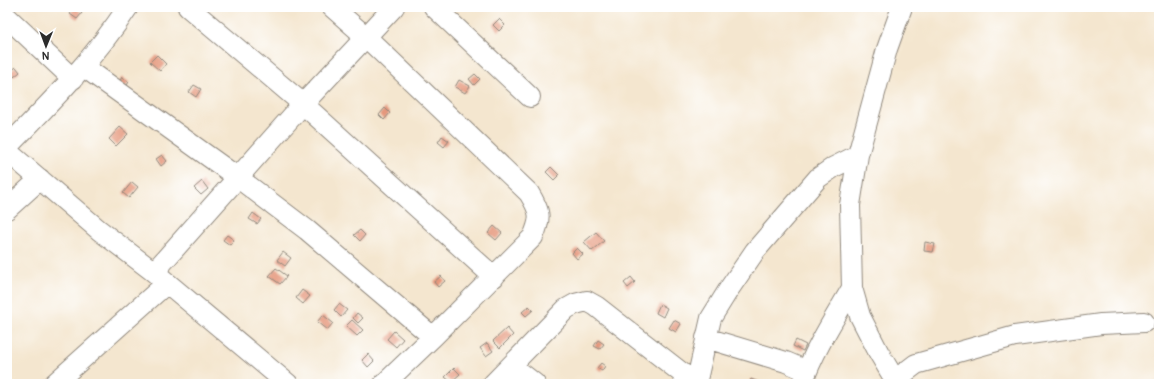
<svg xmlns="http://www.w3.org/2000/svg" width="1166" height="391" viewBox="0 0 1166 391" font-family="Pangolin,sans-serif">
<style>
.building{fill:#e5977c}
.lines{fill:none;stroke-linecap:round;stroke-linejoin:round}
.minor-casing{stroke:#90887d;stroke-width:22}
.minor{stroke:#fff;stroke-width:20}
</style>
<rect width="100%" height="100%" fill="#fff"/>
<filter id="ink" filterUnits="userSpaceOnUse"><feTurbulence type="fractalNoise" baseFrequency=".025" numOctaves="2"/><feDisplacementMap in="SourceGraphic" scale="8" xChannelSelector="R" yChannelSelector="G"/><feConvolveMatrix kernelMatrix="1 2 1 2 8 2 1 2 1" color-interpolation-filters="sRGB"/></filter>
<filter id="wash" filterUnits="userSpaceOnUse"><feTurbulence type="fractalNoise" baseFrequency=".012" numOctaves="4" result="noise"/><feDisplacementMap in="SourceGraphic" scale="16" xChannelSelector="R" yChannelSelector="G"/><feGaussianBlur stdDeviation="0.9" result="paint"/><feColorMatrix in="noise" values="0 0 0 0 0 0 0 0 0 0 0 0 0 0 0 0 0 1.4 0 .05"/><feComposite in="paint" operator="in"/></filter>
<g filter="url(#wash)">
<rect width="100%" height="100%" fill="#f4e6cf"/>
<g id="blocks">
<path class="building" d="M75,7L82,13L77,19L70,14Z
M499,19L505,25L499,31L493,25Z
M157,55L166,64L160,71L150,62Z
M16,67L20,72L14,77L10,72Z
M475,74L480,79L474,85L469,79Z
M122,77L129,82L125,88L118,84Z
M459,80L470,86L465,93L455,87Z
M194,85L201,89L196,97L189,92Z
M385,108L390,113L384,120L379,115Z
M120,127L128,134L116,146L109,139Z
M442,136L449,141L444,147L438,142Z
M162,155L167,161L161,166L156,159Z
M551,167L559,175L554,180L546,172Z
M202,181L208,189L201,195L194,188Z
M132,182L138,187L129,198L123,193Z
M253,213L261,219L257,224L249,219Z
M494,226L502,233L496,240L488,233Z
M360,230L365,235L360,241L354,235Z
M596,232L604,241L592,251L584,242Z
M227,235L234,240L230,245L223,240Z
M925,242L935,244L933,252L924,251Z
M577,248L583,254L577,259L572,253Z
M283,252L291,258L285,266L277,260Z
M276,268L287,276L280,284L269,276Z
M441,276L445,281L438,287L434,282Z
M631,277L635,282L628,288L624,283Z
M302,290L310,296L303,304L296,298Z
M339,304L347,310L341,317L334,310Z
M660,304L667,308L663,317L656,313Z
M529,306L533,310L526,316L522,312Z
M357,313L363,318L358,323L353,318Z
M323,315L333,323L327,330L317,322Z
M352,320L363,330L357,336L346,326Z
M674,320L681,324L676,332L669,328Z
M507,328L513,335L500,348L493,341Z
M394,331L403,339L396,347L387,339Z
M598,340L604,344L600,349L594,346Z
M796,340L806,345L803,351L793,346Z
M487,343L493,351L486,356L480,348Z
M368,354L374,361L368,367L362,360Z
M601,363L605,366L602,371L597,368Z
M454,368L460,374L451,382L445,377Z
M751,379L759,382L758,384H749Z"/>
</g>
</g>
<g filter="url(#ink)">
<use href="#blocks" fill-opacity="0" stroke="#90887d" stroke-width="1"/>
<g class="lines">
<g class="minor-casing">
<path id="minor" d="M188,7L303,104L494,277
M332,7L365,36L529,193C540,211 542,217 533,237L433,337L384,384
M434,7L530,97
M7,17L73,79
M84,67L237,177L307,230L433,337
M7,147C50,103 94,59 128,7
M7,151L99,230L154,272L288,384
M7,209L40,179
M154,272L303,104L394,7
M706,338L786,362L807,371
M512,366L535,384
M54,384L167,283
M493,384L566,309L575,304L587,301L596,306L696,384
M696,384L711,318L729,289L755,251L818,178L834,167L858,155
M802,384C814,350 834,319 852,288
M893,384L895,380L916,364L1015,336L1101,324L1144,322
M899,384L895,380L879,353L860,316L852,288L850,205L858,155L887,49L902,7"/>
</g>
<use href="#minor" class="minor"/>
</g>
</g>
<rect width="1166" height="391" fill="none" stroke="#fff" stroke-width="24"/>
<g transform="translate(46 46) rotate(181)" stroke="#ffffff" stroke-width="3" paint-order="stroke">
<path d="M0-3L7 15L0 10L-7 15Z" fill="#2b2b2b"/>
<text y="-6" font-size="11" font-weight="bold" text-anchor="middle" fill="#2b2b2b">N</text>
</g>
</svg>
